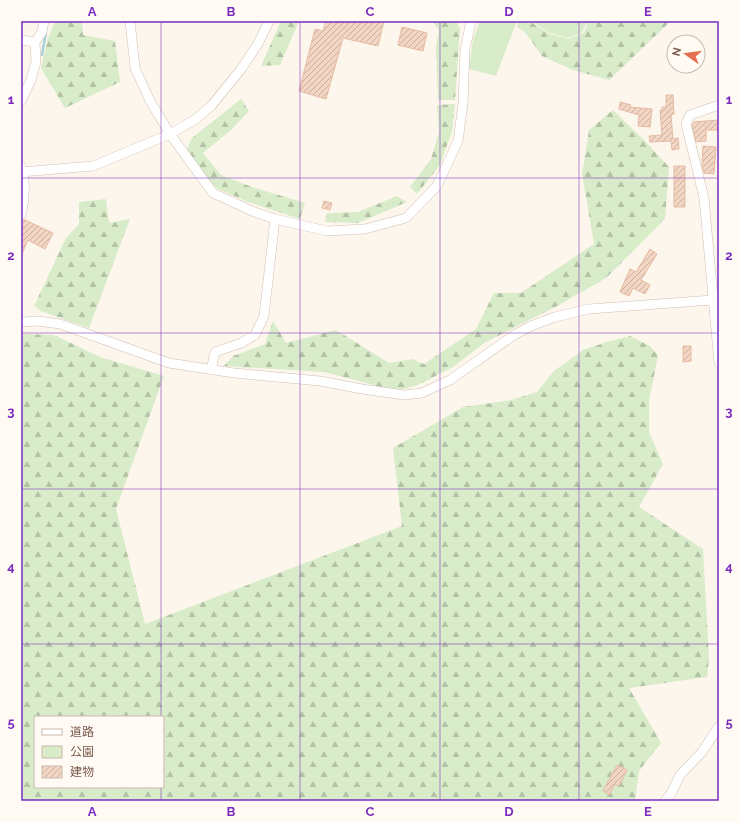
<svg xmlns="http://www.w3.org/2000/svg" width="740" height="822" viewBox="0 0 740 822" font-family="Raleway,'Noto Sans JP',sans-serif">
<style>
.forest{fill:url(#forest-firs);fill-rule:evenodd}
.green{fill:#d8ecc9}
.lines{fill:none;stroke-linecap:round;stroke-linejoin:round}
.stream{stroke:#a5d3da;stroke-width:2.5}
.building{fill:url(#building-hatch);stroke:#e6bba3}
.minor-casing{stroke:#d1beb0;stroke-width:10}
.minor{stroke:#fff;stroke-width:9}
.grid{fill:none;stroke:#7b2cbf;stroke-width:1;stroke-opacity:0.55}
.neatline{fill:none;stroke:#7b2cbf;stroke-width:1.5}
.grid-label{font-size:13px;text-anchor:middle;font-weight:bold;fill:#7b2cbf}
</style>
<defs>
<pattern id="forest-firs" width="22" height="20" patternUnits="userSpaceOnUse"><rect width="22" height="20" fill="#d8ecc9"/><path d="M5 1l3.5 6h-7zM16 11l3.5 6h-7z" fill="#b4c2a5"/></pattern>
<pattern id="building-hatch" width="6" height="6" patternUnits="userSpaceOnUse"><rect width="6" height="6" fill="#f3d5c3"/><path d="M-1 1l2-2M0 6l6-6M5 7l2-2" fill="none" stroke="#cab0a1"/></pattern>
</defs>
<rect width="100%" height="100%" fill="#fdf6ec"/>
<path class="forest" d="M55,21H82L83,35L115,41L120,82L65,108L41,68L48,38Z
M281,21H299L280,65L261,66Z
M432,21H456L460,29L455,100H438L436,45L439,30Z
M519,21H529L550,34L568,39L584,33L588,21H671L609,80L573,70L542,56L525,32L517,27Z
M241,99L249,111L231,130L203,153L221,175L252,187L305,203L300,219L248,202L216,188L186,151L192,138Z
M455,104L452,132L440,165L417,194L410,187L431,159L439,132L437,105Z
M613,110L645,141L669,167L665,219L606,278L559,305L484,343L453,367L418,385L396,391L324,372L224,366L233,356L265,344L273,321L286,343L336,330L389,363L412,359L424,364L476,329L494,293H521L594,244L582,174L589,130Z
M397,196L407,202L358,223L325,222L327,213L358,212Z
M106,199L109,223L130,219L89,328L41,311L34,306L66,238L79,224V202Z
M25,334L54,335L100,357L164,376L116,509L145,624L402,526L393,448L463,407L511,400L537,392L554,371L583,350L607,342L630,336L650,346L658,355L649,401V432L663,464L639,507L703,549L709,659L707,677L629,688L661,743L639,771L635,801H21V335ZM35,717H163V787H35Z"/>
<path class="green" d="M480,21H517L496,76L469,69L473,40Z
M531,21H587L582,33L567,38L550,33Z"/>
<g class="lines">
<path class="stream" d="M42,55L46,32"/>
</g>
<path class="building" d="M326,21H384L378,46L343,38L326,99L299,91L315,29L323,31Z
M402,27L427,33L423,51L398,45Z
M666,95H673L674,114L671,115L673,139L678,138L679,149L672,150L671,141L650,142L649,136L662,135L660,110H662V107H666Z
M620,102L631,105L630,107L652,109L650,127L638,126L639,115L619,109Z
M719,120V130H706V141L696,142L692,125L694,122Z
M703,146L716,147L714,174L704,173L702,165Z
M674,166H685V207H674Z
M324,201L332,203L330,210L322,208Z
M23,220H25L53,233L45,249L28,240L21,256V225Z
M650,249L657,254L641,280L650,285L645,294L633,288L629,296L620,292L630,269L636,272Z
M683,346H691V361L683,362Z
M617,765L627,770L619,786L615,784L609,795L603,791Z"/>
<g class="lines">
<g class="minor-casing">
<path id="minor" d="M130,21L135,68L150,101L170,134L213,193L252,211L275,219L327,231L365,229L406,218L437,186L458,141L463,104L465,50L471,21
M21,40L35,42
M21,101L31,80L36,62L35,42L42,32L44,21
M719,105L690,115L686,124L704,198L719,363
M21,166C26,180 25,200 21,215
M21,172L93,166L170,134L196,119L212,105L242,68L259,42L269,21
M21,322L38,321L60,324L169,363L234,373L320,381L362,389L404,395L422,393L450,380L514,335L531,326L555,317L589,309L713,300L719,298
M211,370L215,352L241,343L255,335L264,316L275,219
M665,801L672,792L680,775L702,752L719,726"/>
</g>
<use href="#minor" class="minor"/>
</g>
<path class="grid" d="M161,21V717M300,21V801M440,21V801M579,21V801M21,178H719M21,333H719M21,489H719M21,644H719M161,787V801"/>
<rect width="740" height="822" fill="none" stroke="#fffaf3" stroke-width="44"/>
<rect x="34" y="716" width="130" height="72" fill="#fffaf3" stroke="#cabbb1"/>
<rect x="42" y="729" width="20" height="6" fill="#ffffff" stroke="#cabbb1"/>
<text x="70" y="736" font-size="12" fill="#7a5c4d">道路</text>
<rect x="42" y="746" width="20" height="12" fill="#d8ecc9" stroke="#cabbb1"/>
<text x="70" y="756" font-size="12" fill="#7a5c4d">公園</text>
<rect x="42" y="766" width="20" height="12" fill="url(#building-hatch)" stroke="#cabbb1"/>
<text x="70" y="776" font-size="12" fill="#7a5c4d">建物</text>
<g transform="translate(686 54) rotate(284)"><circle r="19" fill="#fffaf3" stroke="#cabbb1"/>
<path d="M0-3L7 15L0 10L-7 15Z" fill="#e76f51"/>
<text y="-6" font-size="11" font-weight="bold" text-anchor="middle" fill="#7a5c4d">N</text>
</g>
<rect x="22" y="22" width="696" height="778" class="neatline"/>
<g class="grid-label">
<text x="92" y="16">A</text>
<text x="231" y="16">B</text>
<text x="370" y="16">C</text>
<text x="509" y="16">D</text>
<text x="648" y="16">E</text>
<text x="11" y="104">1</text>
<text x="729" y="104">1</text>
<text x="11" y="260">2</text>
<text x="729" y="260">2</text>
<text x="11" y="416">3</text>
<text x="729" y="416">3</text>
<text x="11" y="571">4</text>
<text x="729" y="571">4</text>
<text x="11" y="727">5</text>
<text x="729" y="727">5</text>
<text x="92" y="816">A</text>
<text x="231" y="816">B</text>
<text x="370" y="816">C</text>
<text x="509" y="816">D</text>
<text x="648" y="816">E</text>
</g>
</svg>
